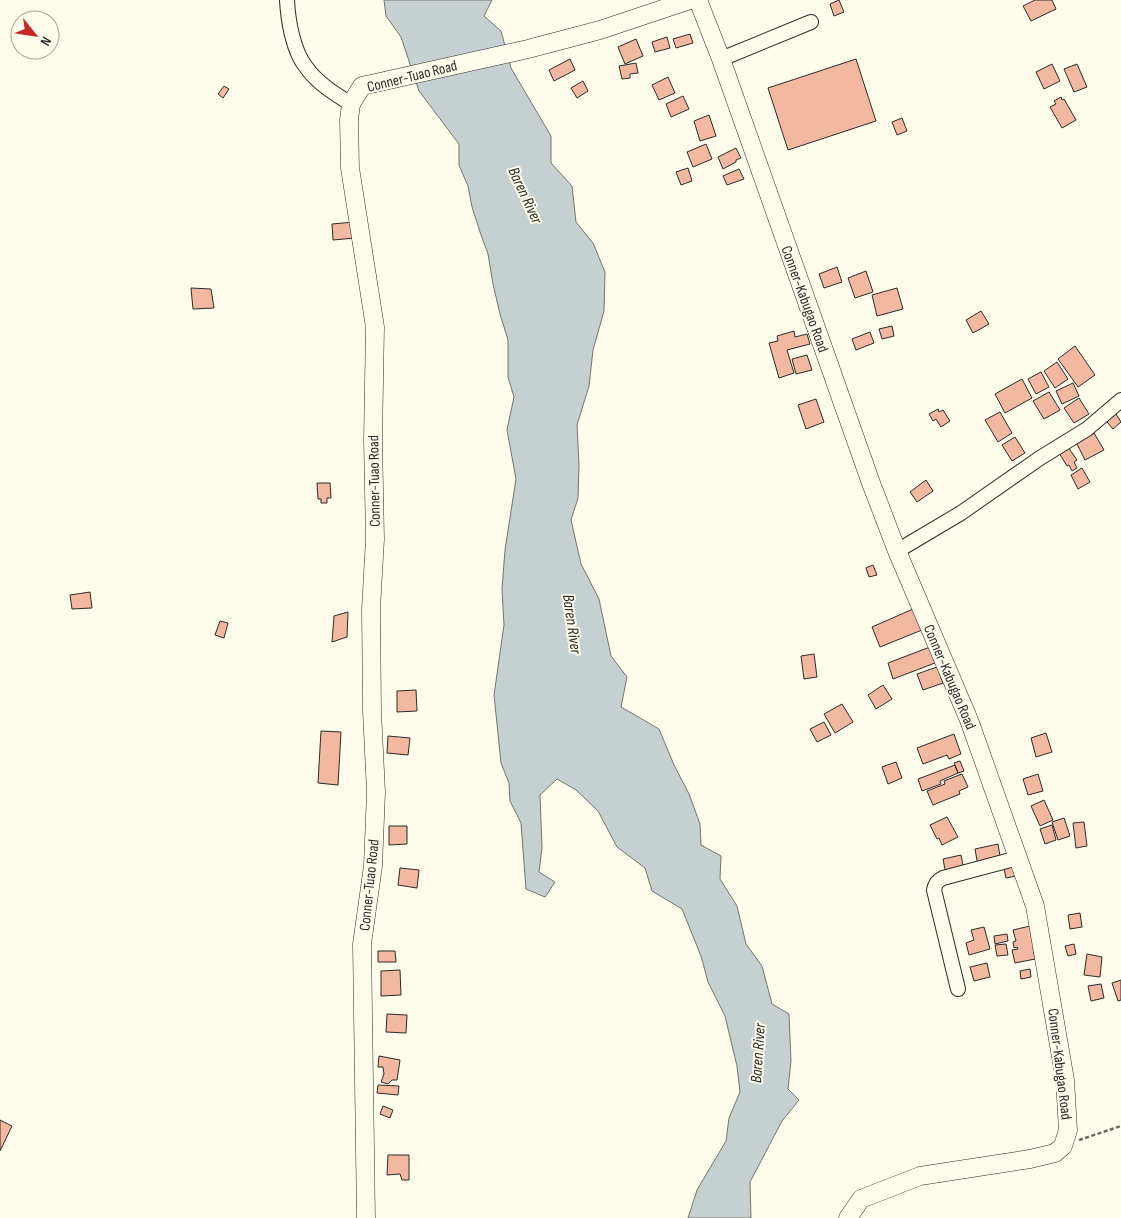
<svg xmlns="http://www.w3.org/2000/svg" width="1121" height="1218" viewBox="0 0 1121 1218" font-family="'Sofia Sans Condensed',sans-serif">
<style>
.water{fill:#c7d0d0;stroke:#74746e}
.building{fill:#f2b8a0;stroke:#2b2b2b}
.lines{fill:none;stroke-linecap:round;stroke-linejoin:round}
.minor-casing{stroke:#2b2b2b;stroke-width:16}
.major-casing{stroke:#2b2b2b;stroke-width:19}
.path{stroke:#6a6964;stroke-width:2.5;stroke-dasharray:4 2.5;stroke-linecap:butt}
.minor{stroke:#fdfbea;stroke-width:14}
.major{stroke:#fdfbea;stroke-width:18}
.labels{text-anchor:middle;stroke-width:4;stroke-linejoin:round;paint-order:stroke}
.street-label{font-size:15px;fill:#2b2b2b;stroke:#fdfbea}
.water-label{font-size:16px;font-style:italic;fill:#2b2b2b;stroke:#fdfbea}
</style>
<rect width="100%" height="100%" fill="#fdfbea"/>
<path class="water" d="M384,0H492L484,16L501,31L511,68L551,136V163L572,186L576,222L593,243L605,272L604,311L593,350L589,386L577,425L579,464L578,498L571,520L581,564L599,599L611,656L627,677L621,707L659,729L674,765L689,794L700,824L701,845L721,856L720,879L737,906L746,944L762,966L772,1004L789,1014L791,1061L788,1089L799,1100L782,1121L750,1182L751,1218H688L697,1190L726,1141L729,1118L740,1092L737,1066L725,1016L708,982L701,956L682,909L652,891L645,868L617,847L598,811L576,790L557,779L540,795L542,848L539,872L555,882L545,897L526,889L521,823L510,801L509,783L501,763L494,695L504,625L502,589L505,550L516,479L507,430L514,397L508,377V340L500,314L493,284L488,254L480,232L472,207L468,186L459,165V144L419,91L401,37L386,16Z"/>
<path class="building" d="M839,0L844,12L834,16L830,4Z
M1035,0H1052L1056,9L1031,21L1023,6Z
M690,34L693,43L676,48L673,39Z
M667,37L670,48L655,52L652,42Z
M636,39L643,56L625,64L618,47Z
M570,59L575,70L554,81L549,70Z
M856,59L876,121L788,150L768,88Z
M636,63L638,73L630,74V78L622,79L619,66Z
M1052,64L1060,81L1044,89L1036,72Z
M1077,64L1087,87L1074,92L1064,69Z
M668,77L675,93L659,100L652,85Z
M583,81L588,91L577,98L571,88Z
M224,86L229,89L223,98L218,94Z
M683,96L689,109L671,117L666,104Z
M1061,97L1062,100L1064,99L1076,120L1062,128L1050,107L1056,104L1054,101Z
M709,115L716,136L700,141L694,121Z
M902,118L907,131L897,135L892,122Z
M706,144L712,159L693,167L687,152Z
M736,148L741,158L736,160V162L723,169L718,157Z
M688,168L692,181L681,185L676,172Z
M739,169L744,179L727,185L723,176Z
M354,222L355,238L333,240L332,224Z
M837,267L842,282L824,288L819,274Z
M866,271L873,292L855,298L848,278Z
M191,288L211,289L214,308L193,309Z
M897,288L903,309L877,316L872,295Z
M981,311L989,324L973,333L966,320Z
M892,326L894,336L882,339L879,329Z
M794,331L795,337L807,334L810,344L787,350L794,373L779,378L769,343L778,341L777,336Z
M870,332L874,343L856,350L852,339Z
M1075,346L1095,375L1078,387L1058,359Z
M807,355L812,370L796,374L792,359Z
M1057,362L1068,379L1055,388L1044,371Z
M1041,372L1049,387L1036,394L1028,379Z
M1022,379L1032,398L1005,413L995,394Z
M1073,383L1079,396L1062,404L1056,391Z
M1049,392L1060,410L1044,419L1033,401Z
M1079,398L1089,414L1074,423L1064,408Z
M816,399L824,422L806,429L798,405Z
M938,409L939,412L943,410L950,421L941,427L936,419L933,421L929,414Z
M1000,412L1012,433L998,442L985,420Z
M1116,414L1121,422L1113,429L1107,422L1112,415L1114,416Z
M1094,433L1104,450L1085,460L1076,442Z
M1015,437L1025,453L1012,461L1002,445Z
M1068,447L1077,460L1074,462L1077,468L1072,471L1069,465L1067,466L1059,453Z
M1082,468L1090,482L1078,489L1071,475Z
M926,480L933,491L917,502L910,492Z
M317,483H330L331,498H327V503H321V499H318Z
M873,565L877,575L869,577L866,568Z
M90,592L92,608L72,609L70,595Z
M913,609L922,630L880,647L872,627Z
M348,612L347,637L332,642L334,616Z
M220,621L228,623L224,638L215,635Z
M930,647L935,663L893,679L888,663Z
M814,654L817,677L804,679L801,656Z
M937,667L943,683L923,690L917,674Z
M883,685L892,699L876,709L868,695Z
M416,690L417,711L397,712V691Z
M842,704L853,722L835,733L824,714Z
M824,722L831,735L817,742L810,729Z
M321,731L341,732L338,785L318,783Z
M1046,733L1052,752L1036,757L1031,738Z
M954,734L961,754L949,759L947,755L923,764L917,748Z
M388,736L410,738L408,755L387,753Z
M960,761L964,771L958,773L954,763Z
M896,762L902,778L888,784L882,767Z
M955,765L958,773L940,781L941,784L922,791L918,779Z
M962,774L968,787L959,791L960,794L933,805L927,791L945,784L944,781Z
M1038,774L1043,791L1028,795L1023,779Z
M1044,800L1053,820L1040,826L1031,806Z
M947,817L958,837L942,845L939,838L937,839L930,825Z
M1064,818L1070,836L1058,840L1052,822Z
M1084,822L1087,846L1076,848L1073,823Z
M1052,825L1056,840L1045,844L1040,829Z
M389,826H407V844L389,845Z
M998,844L1001,862L978,866L975,849Z
M961,855L964,871L946,875L943,859Z
M1018,865L1021,875L1006,878L1004,869Z
M400,868L419,870L417,888L398,885Z
M1080,913L1082,927L1070,929L1068,915Z
M1030,926L1041,946L1033,948L1035,959L1015,963L1012,950L1018,949L1017,947L1014,948L1013,942L1016,941L1013,930Z
M984,927L990,949L969,955L966,943L974,940L971,930Z
M1007,934L1008,941L995,944L994,936Z
M1006,944L1008,955L997,956L995,945Z
M1074,944L1076,954L1068,956L1065,946Z
M378,951H395L396,962H378Z
M1087,954L1102,957L1100,977L1084,975Z
M987,963L990,977L974,981L970,967Z
M1030,969L1031,977L1021,979L1020,971Z
M400,970L401,995L381,996V971Z
M1121,980V1000L1118,1001L1112,983Z
M1101,984L1104,998L1091,1001L1088,986Z
M387,1014L407,1015L406,1033L386,1032Z
M379,1056L400,1060L397,1080H392L388,1084L381,1082L384,1074L383,1067H378Z
M378,1085L399,1086L398,1095L377,1093Z
M383,1106L393,1110L390,1118L380,1114Z
M0,1120L12,1126L0,1151Z
M388,1155H409V1180H402L400,1174L387,1175Z"/>
<g class="lines">
<g class="minor-casing">
<path id="minor" d="M287,0C288,20 293,51 306,67C317,83 335,94 351,104
M721,59L811,22
M897,551L961,513L1040,458L1087,429L1121,400
M958,989L934,890C935,884 937,881 943,878L1018,858"/>
</g>
<g class="major-casing">
<path id="major" d="M698,0L721,59L871,483L897,551L969,720L1035,906L1065,1080L1068,1130L1063,1146L1055,1153L1030,1159L920,1176L861,1199L848,1218
M366,1218L362,944L373,866L376,792L372,711L371,609L375,539L373,440L375,327L350,168L349,120L351,104L362,86L528,49L600,30L690,0"/>
</g>
<path class="path" d="M1079,1140L1121,1126"/>
<use href="#minor" class="minor"/>
<use href="#major" class="major"/>
</g>
<g class="labels">
<g class="street-label">
<text transform="translate(412 76) rotate(-14)" y="5">Conner-Tuao Road</text>
<text transform="translate(805 299) rotate(70)" y="5">Conner-Kabugao Road</text>
<text transform="translate(374 481) rotate(-91)" y="5">Conner-Tuao Road</text>
<text transform="translate(950 677) rotate(67)" y="5">Conner-Kabugao Road</text>
<text transform="translate(369 885) rotate(-84)" y="5">Conner-Tuao Road</text>
<text transform="translate(1060 1064) rotate(83)" y="5">Conner-Kabugao Road</text>
</g>
<g class="water-label">
<text transform="translate(526 195) rotate(65)" y="6">Baren River</text>
<text transform="translate(573 624) rotate(82)" y="6">Baren River</text>
<text transform="translate(757 1053) rotate(-86)" y="6">Baren River</text>
</g>
</g>
<g transform="translate(35 35) rotate(120)"><circle r="24" fill="#fdfbea" stroke="#a9a89e"/>
<path d="M0-4L9 19L0 12L-9 19Z" fill="#c62828"/>
<text y="-8" font-size="14" font-weight="bold" text-anchor="middle" fill="#2b2b2b">N</text>
</g>
</svg>
